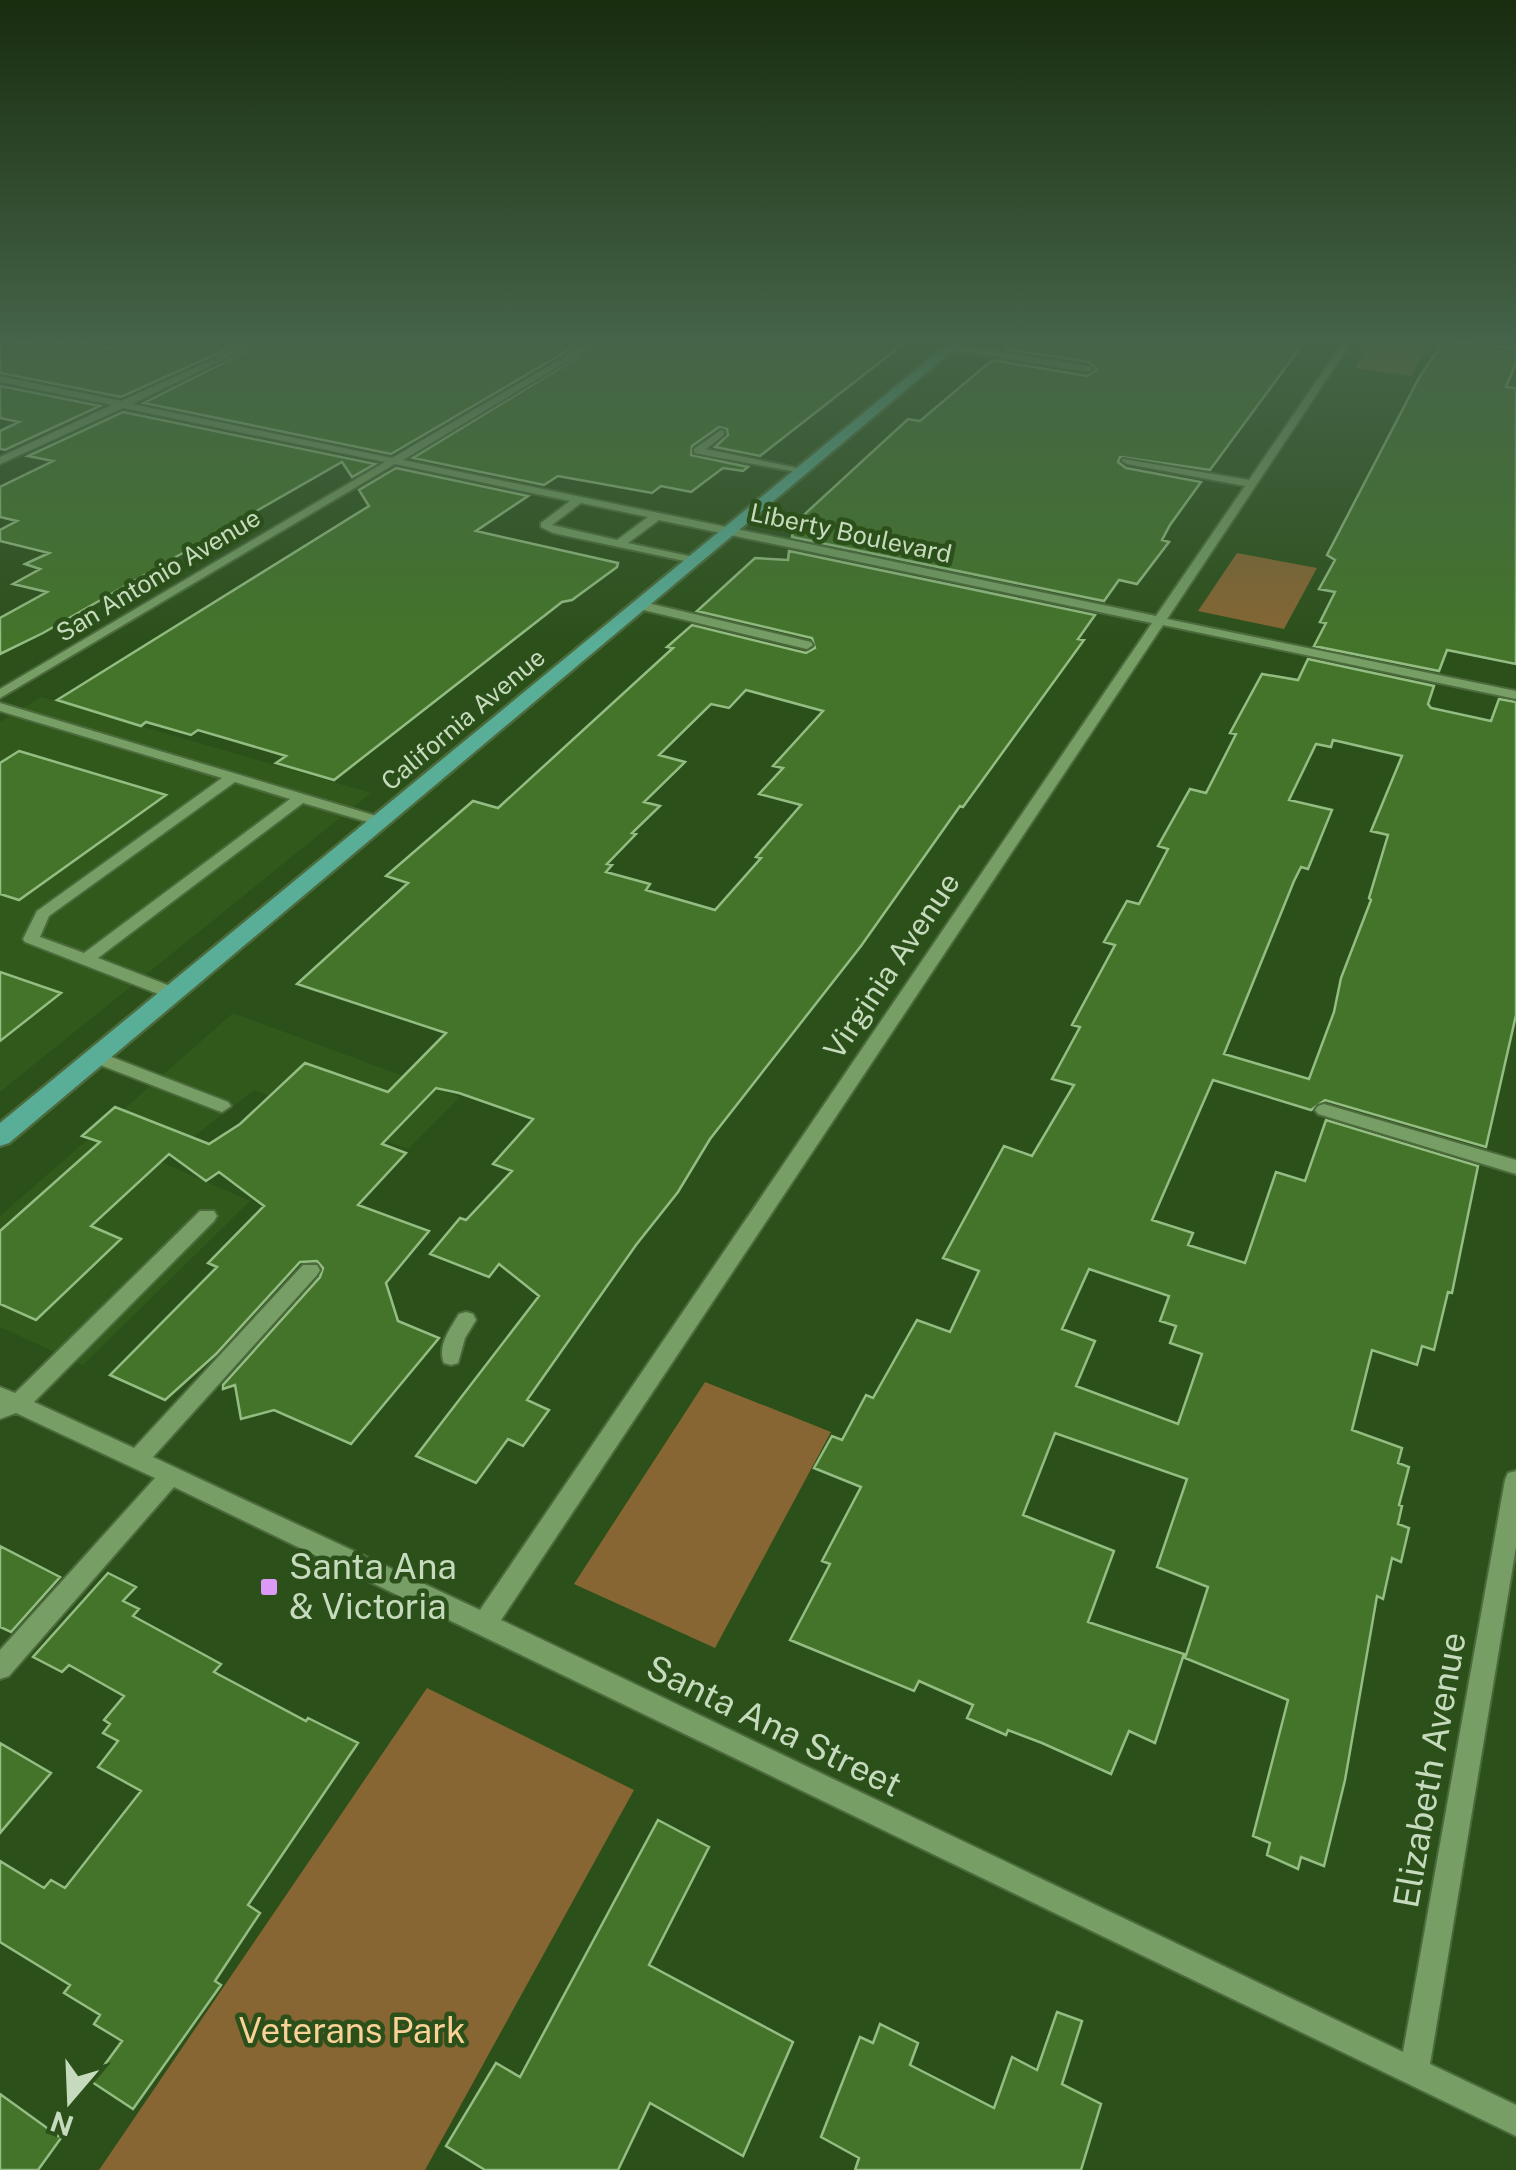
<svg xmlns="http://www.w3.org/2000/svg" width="1516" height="2170" viewBox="0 0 1516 2170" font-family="'Public Sans',sans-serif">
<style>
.built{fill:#31591b}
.green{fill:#876633}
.building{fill:#43742a;stroke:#94bd83;stroke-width:2.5;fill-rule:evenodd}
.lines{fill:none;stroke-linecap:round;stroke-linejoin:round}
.minor-casing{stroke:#4c6a3c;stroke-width:4}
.major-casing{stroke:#4c6a3c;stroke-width:5}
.minor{fill:#769e65;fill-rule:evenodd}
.major{fill:#59ae98;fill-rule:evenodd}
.poi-dot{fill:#dc99f5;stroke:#2c501a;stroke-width:4}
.labels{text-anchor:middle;stroke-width:9;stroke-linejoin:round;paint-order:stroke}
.far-street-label{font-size:25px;fill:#c6dbbd;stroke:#2c501a}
.street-label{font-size:30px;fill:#c6dbbd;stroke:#2c501a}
.near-poi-label{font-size:35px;fill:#c6dbbd;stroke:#2c501a;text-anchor:start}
.near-street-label{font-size:35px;fill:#c6dbbd;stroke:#2c501a}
.near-park-label{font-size:35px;fill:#fad196;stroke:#2c501a}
</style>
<rect width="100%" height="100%" fill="#2c501a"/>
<path class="built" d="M41,697L371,793L0,1092V722Z
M233,1013L460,1097L408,1149L254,1090L161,1162L250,1201L83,1365L0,1327V1216L88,1139L82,1136L115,1107L123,1110Z"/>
<path class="green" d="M1372,341H1431L1411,376L1355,368Z
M1237,553L1317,568L1284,629L1198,611Z
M705,1382L831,1432L715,1648L574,1584Z
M427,1688L634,1790L425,2170H99Z"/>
<path class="building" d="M0,341L46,345L71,341L109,348L126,341H245L121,397L0,373Z
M266,341H584L391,454L144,403Z
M604,341H907L760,456L715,447L728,435L727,429L719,427L692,446L691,455L748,467L743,471L723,468L691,492L661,486L652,493L558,476L544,485L413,458Z
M1013,341H1044L1052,347L1061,341H1305L1210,470L1120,457L1118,462L1126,468L1201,482L1170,525L1162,540L1169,542L1137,584L1119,580L1104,601L792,537L794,524L908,419L920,421L992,360L1087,376L1097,370L1089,362L1004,349Z
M1444,341L1516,348V363L1506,387L1516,388V664L1447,650L1439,671L1314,646L1326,623L1320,622L1335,592L1319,589L1335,560L1327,555L1420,376Z
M0,386L100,406L5,450L0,449V431L19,422L0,418Z
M123,412L375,464L352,477L342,462L43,633L0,654V618L47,592L13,584L40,569L25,564L49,553L0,541V530L17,521L0,517V487L53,461L28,456Z
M396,468L528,496L476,531L618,563L617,567L572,600L562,602L334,780L276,763L286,756L198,730L191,735L146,722L141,726L57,700L369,506L359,490Z
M789,551L1095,615L1078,639L1084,640L963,807L960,806L861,946L710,1139L678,1192L636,1245L527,1400L549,1410L523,1446L508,1439L476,1483L416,1456L539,1296L499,1264L489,1277L430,1254L460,1218L466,1220L512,1171L493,1164L533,1119L459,1093L436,1088L382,1144L406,1153L358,1205L429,1231L386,1283L398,1321L439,1338L351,1444L274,1410L241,1419L235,1385L223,1389V1385L320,1277L323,1268L317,1261L300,1262L216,1354L165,1400L110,1375L217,1267L208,1263L264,1206L219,1172L206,1181L169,1154L91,1226L121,1239L36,1320L0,1304V1231L100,1142L82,1136L115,1107L209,1144L240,1124L305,1063L388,1092L446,1033L297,984L408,883L386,876L473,801L498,808L673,648L667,647L692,625L806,653L815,648L812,638L697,611L755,558L788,560ZM746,690L823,711L773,766L783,768L759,794L801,805L756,857L761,858L715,910L646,890L650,884L606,872L612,865L607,864L636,834L632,833L660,806L644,802L685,762L659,755L711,704L729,708Z
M1308,659L1434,686L1428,704L1431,708L1491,721L1499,699L1516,702V1015L1486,1147L1325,1100L1311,1110L1213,1080L1152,1220L1193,1233L1188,1245L1245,1263L1276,1172L1305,1181L1326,1120L1478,1166L1452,1293L1448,1292L1434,1350L1422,1346L1417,1365L1372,1350L1352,1430L1402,1448L1398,1463L1409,1467L1399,1505L1402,1506L1398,1524L1409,1528L1401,1562L1392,1558L1383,1599L1377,1596L1345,1780L1324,1866L1301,1857L1298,1869L1267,1855L1270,1843L1253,1836L1288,1700L1185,1658L1208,1587L1157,1567L1187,1479L1055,1433L1023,1515L1114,1551L1088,1622L1184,1654L1155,1743L1129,1731L1111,1774L1042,1743L1008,1730L1006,1735L967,1718L973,1705L919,1681L914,1691L790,1640L830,1564L822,1561L861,1487L814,1468L832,1436L842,1440L866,1395L873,1398L917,1320L950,1332L979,1271L943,1258L1004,1146L1032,1156L1074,1085L1052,1079L1080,1027L1072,1025L1115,945L1104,942L1127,901L1139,904L1168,849L1158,846L1190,789L1206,793L1236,734L1230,733L1262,674L1298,680ZM1333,740L1402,756L1371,831L1388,835L1369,898L1371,900L1341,978L1334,1012L1309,1079L1224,1054L1294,881L1301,867L1308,869L1332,810L1289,800L1316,744L1331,747ZM1089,1269L1169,1296L1160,1321L1176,1326L1170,1343L1202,1354L1178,1424L1076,1386L1095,1341L1062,1329Z
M19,751L166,795L19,900L0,894V763Z
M0,972L61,993L0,1041Z
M0,1546L60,1577L11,1632L0,1627Z
M108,1573L136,1587L123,1601L139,1609L133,1616L221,1664L214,1672L306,1721L308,1718L358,1743L248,1905L260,1913L215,1981L221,1985L133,2109L92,2082L122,2041L94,2024L100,2015L64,1993L70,1985L0,1942V1861L44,1888L51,1880L65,1888L141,1791L98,1767L118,1741L103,1733L110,1724L104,1720L124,1696L69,1665L62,1672L33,1657Z
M0,1743L51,1773L0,1833Z
M658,1820L709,1847L649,1965L793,2042L743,2156L650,2103L618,2170H485L446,2146L496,2063L520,2077Z
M1057,2012L1082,2021L1062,2084L1101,2104L1081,2170H855L859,2158L821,2137L860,2037L873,2043L880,2024L918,2043L910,2065L994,2108L1012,2057L1037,2070Z
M0,2094L61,2138L38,2170H0Z"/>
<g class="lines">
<g class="minor-casing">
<path id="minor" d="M253,341H263L132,404L392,458L591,341H601L403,460L1156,616L1245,486L1127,464L1122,461L1123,459L1249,480L1344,341H1352L1167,619L1516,691V699L1163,625L501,1620L1403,2052L1505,1480L1508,1473L1516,1471V1547L1430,2064L1516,2105V2136L174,1487L9,1676L0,1679V1650L155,1478L16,1413L0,1419V1387L15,1393L200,1211H214L217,1216L214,1221L34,1402L134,1448L303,1265H317L320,1270L317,1275L153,1457L480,1610L1152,623L659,520L628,543L698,558V562L694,563L553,533L541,527V523L570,501L395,464L0,698V689L385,462L123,408L0,464V457L112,405L0,382V376L121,401ZM581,503L648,517L617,540L552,525Z
M1047,341H1058L1051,344Z
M951,344L1088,366L1093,369L1088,372L948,349Z
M721,430L724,431V435L706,449L807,470L802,473L694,453V449Z
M639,601L811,642L813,645L807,649L635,608L633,605Z
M0,703L383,818L385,821L378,825L303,803L98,958L178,989L180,993L172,998L166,997L25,942L23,939L37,911L222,778L0,711ZM235,782L290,799L84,953L40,937L49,916Z
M96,1051L228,1102L231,1106L222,1112L216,1110L90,1061L87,1057L90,1053Z
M1324,1104L1516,1160V1174L1318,1114L1315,1110L1318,1106Z
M466,1312L473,1314L476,1320L465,1338L458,1363L451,1365L444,1363C437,1346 450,1329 459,1314Z"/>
</g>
<g class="major-casing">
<path id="major" d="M951,341H964L9,1143L0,1146V1123Z"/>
</g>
<use href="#minor" class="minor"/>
<use href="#major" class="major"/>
</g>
<linearGradient id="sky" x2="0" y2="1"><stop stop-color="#182c0e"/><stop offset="0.53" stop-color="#456449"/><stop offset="1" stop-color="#456449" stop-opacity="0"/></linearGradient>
<rect width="1516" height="644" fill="url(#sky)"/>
<rect class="poi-dot" x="259" y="1577" width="20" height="20" rx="5"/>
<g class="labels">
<g class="far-street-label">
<text transform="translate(851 533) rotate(12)" y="9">Liberty Boulevard</text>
<text transform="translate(158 575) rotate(-31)" y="9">San Antonio Avenue</text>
<text transform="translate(463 719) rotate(-40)" y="9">California Avenue</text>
</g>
<g class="street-label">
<text transform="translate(892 966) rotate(-56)" y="10">Virginia Avenue</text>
</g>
<g class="near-poi-label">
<text x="289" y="1579">Santa Ana<tspan x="289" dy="40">&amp; Victoria</tspan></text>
</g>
<g class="near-street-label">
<text transform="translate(774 1726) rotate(26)" y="12">Santa Ana Street</text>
<text transform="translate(1430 1770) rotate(-80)" y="12">Elizabeth Avenue</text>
</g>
<g class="near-park-label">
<text x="352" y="2043">Veterans Park</text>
</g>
</g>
<g transform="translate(70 2100) rotate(199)" stroke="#2c501a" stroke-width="8" paint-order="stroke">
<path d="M0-8L18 38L0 25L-18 38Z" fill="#c6dbbd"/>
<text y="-15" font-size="28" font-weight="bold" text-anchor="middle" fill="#c6dbbd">N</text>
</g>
</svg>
